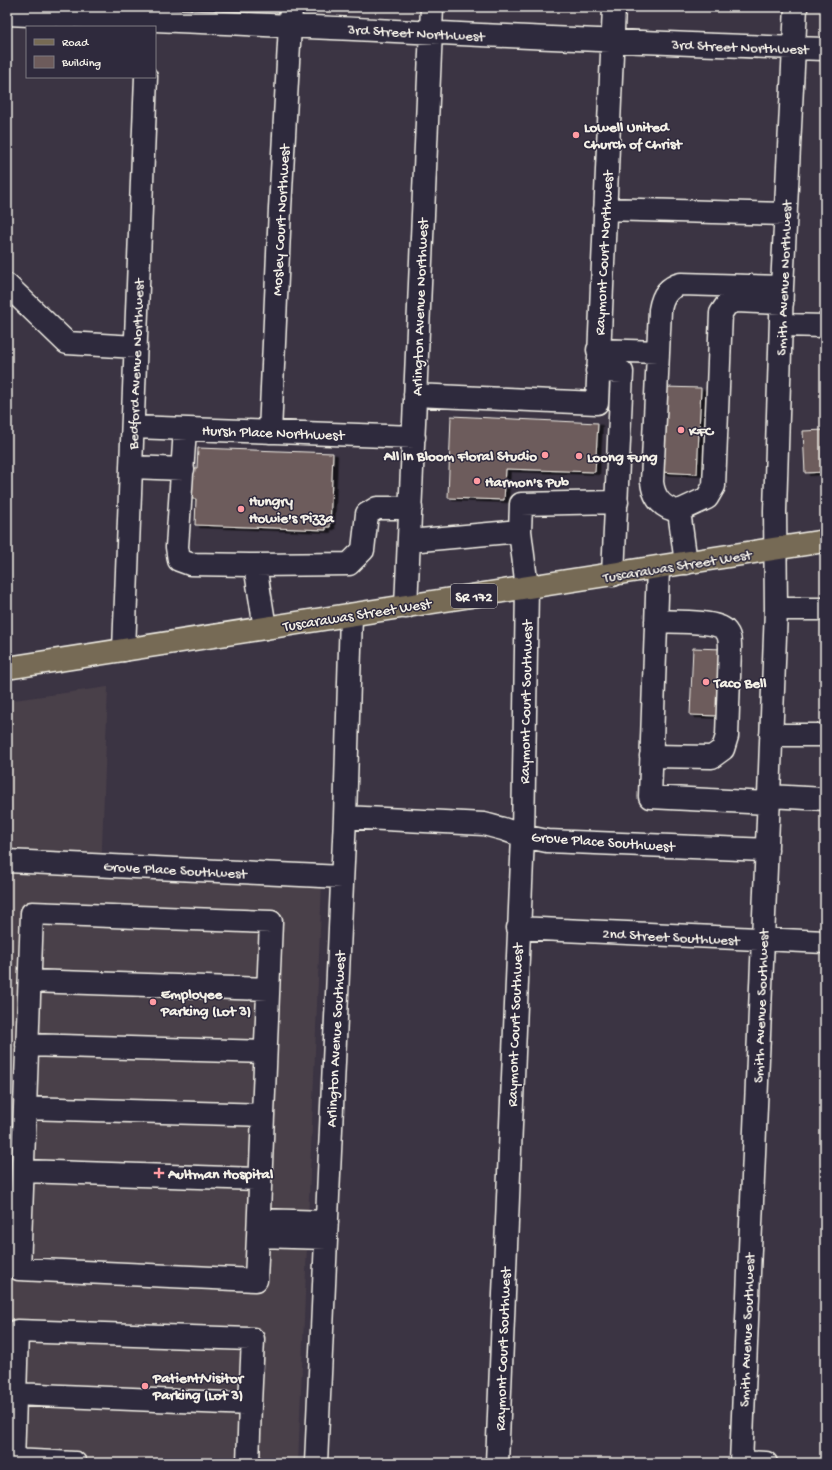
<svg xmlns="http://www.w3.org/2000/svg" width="832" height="1470" viewBox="0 0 832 1470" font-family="'Gochi Hand',sans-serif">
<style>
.built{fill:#4a404a}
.building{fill:#6d5b5b;stroke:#f4f1e8;filter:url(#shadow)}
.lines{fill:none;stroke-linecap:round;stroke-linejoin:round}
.minor-casing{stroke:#f4f1e8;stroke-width:25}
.major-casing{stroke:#f4f1e8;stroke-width:25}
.minor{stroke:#2f2a3d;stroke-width:22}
.major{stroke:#766a54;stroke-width:22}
.poi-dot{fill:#ff9aa2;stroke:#2f2a3d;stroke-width:1.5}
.labels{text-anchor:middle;stroke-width:3;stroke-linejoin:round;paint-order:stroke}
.shield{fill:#2f2a3d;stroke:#b9b5b5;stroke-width:1}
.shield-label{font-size:14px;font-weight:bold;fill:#f4f1e8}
.street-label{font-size:15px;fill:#f4f1e8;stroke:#2f2a3d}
.poi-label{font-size:15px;font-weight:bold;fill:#f4f1e8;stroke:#2f2a3d;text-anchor:start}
</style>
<defs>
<filter id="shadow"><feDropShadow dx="4.5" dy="2.5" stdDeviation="0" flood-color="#0009"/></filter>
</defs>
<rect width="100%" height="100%" fill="#3b3443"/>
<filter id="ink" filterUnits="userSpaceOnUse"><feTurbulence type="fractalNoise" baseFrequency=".025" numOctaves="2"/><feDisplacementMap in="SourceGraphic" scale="8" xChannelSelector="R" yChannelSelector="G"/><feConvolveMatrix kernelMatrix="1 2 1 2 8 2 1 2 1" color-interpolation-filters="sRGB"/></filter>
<g filter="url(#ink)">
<path class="built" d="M108,687L101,873L322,883L298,1463H7V701Z"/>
<path class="building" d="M664,387L701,388L697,474L660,472Z
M451,416L598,423L595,472L506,469L504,500L448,498Z
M825,430V472L805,473L803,431Z
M198,448L333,453L330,527H326V530L195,525L196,499H190L191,468H197Z
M693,648L723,649L720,716L690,715Z"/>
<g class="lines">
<g class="minor-casing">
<path id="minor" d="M7,14C280,24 552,40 825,49
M605,209L786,214
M7,285L67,343L136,347
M781,325L825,326
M598,350L658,352
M597,371L622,372L613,575
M415,395L597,403L614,7
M133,427L414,437
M185,429L177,547L179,560L190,564L255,565
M270,432L280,209L291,7
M131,467L183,469
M679,511C663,509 654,499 652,482L660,310C662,297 668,287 681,284L782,287
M409,541L520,531
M686,563L679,511L707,498L714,486L721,313L727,304L736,301L782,303
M658,568L650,797L769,803
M406,607L432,7
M776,609H825
M265,628L255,565L349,564L363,550L367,514L377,508H411
M124,650L146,77
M771,735H825
M651,756L712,757L723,749L727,736L730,648C730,641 730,635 725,630C716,620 671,622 656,621
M769,796L825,799
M345,817L484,824L503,829L523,836L547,841L767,850
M7,861L342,877
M518,928L825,942
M30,981L268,989
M27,1045L265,1052
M25,1108L19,1269L256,1280L258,1236L271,922L32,913L25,1108L263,1115
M23,1171L260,1179
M259,1220L327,1222
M258,1236L326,1238
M15,1394L250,1404L248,1463
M13,1460L75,1463
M741,1462L766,1463
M13,1463L17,1331L253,1339L250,1404
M316,1463L345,817L351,615
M497,1463L523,836L527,588L520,531L521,504L617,502
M741,1463L769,796L776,609L775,511L782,287L796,7"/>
</g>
<g class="major-casing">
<path id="major" d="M7,668L825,541"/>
</g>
<use href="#minor" class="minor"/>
<use href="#major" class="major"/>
</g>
</g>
<g class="poi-dot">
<circle cx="576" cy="135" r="4"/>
<circle cx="681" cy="430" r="4"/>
<circle cx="545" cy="455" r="4"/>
<circle cx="579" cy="456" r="4"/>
<circle cx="477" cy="481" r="4"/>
<circle cx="241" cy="509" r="4"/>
<circle cx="706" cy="682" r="4"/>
<circle cx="153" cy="1002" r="4"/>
<path d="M157 1167h4v4h4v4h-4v4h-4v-4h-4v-4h4z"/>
<circle cx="145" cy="1386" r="4"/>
</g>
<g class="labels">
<rect class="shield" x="451" y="584" width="46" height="24" rx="3"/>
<g class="shield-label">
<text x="474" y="601">SR 172</text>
</g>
<g class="street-label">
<text transform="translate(416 32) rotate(3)" y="5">3rd Street Northwest</text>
<text transform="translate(740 46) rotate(2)" y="5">3rd Street Northwest</text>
<text transform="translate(280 220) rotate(-87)" y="5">Mosley Court Northwest</text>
<text transform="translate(603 253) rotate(-87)" y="5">Raymont Court Northwest</text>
<text transform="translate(783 278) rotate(-88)" y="5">Smith Avenue Northwest</text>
<text transform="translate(419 307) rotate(-88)" y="5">Arlington Avenue Northwest</text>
<text transform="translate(135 364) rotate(-88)" y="5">Bedford Avenue Northwest</text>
<text transform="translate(273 432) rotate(2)" y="5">Hursh Place Northwest</text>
<text transform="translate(677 565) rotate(-9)" y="5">Tuscarawas Street West</text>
<text transform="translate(357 614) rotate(-9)" y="5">Tuscarawas Street West</text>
<text transform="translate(525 702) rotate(-89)" y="5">Raymont Court Southwest</text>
<text transform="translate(603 841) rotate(4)" y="5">Grove Place Southwest</text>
<text transform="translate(175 869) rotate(3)" y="5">Grove Place Southwest</text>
<text transform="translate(671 936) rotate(3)" y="5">2nd Street Southwest</text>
<text transform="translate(760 1006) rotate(-88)" y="5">Smith Avenue Southwest</text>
<text transform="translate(514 1025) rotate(-88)" y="5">Raymont Court Southwest</text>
<text transform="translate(335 1039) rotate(-87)" y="5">Arlington Avenue Southwest</text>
<text transform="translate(746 1330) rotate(-88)" y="5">Smith Avenue Southwest</text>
<text transform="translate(502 1349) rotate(-88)" y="5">Raymont Court Southwest</text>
</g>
<g class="poi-label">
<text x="584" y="131">Lowell United<tspan x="584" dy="17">Church of Christ</tspan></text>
<text x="689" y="435">KFC</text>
<text x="537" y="460" text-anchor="end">All In Bloom Floral Studio</text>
<text x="587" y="461">Loong Fung</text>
<text x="485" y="486">Harmon's Pub</text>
<text x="249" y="505">Hungry<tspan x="249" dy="17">Howie's Pizza</tspan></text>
<text x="714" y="687">Taco Bell</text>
<text x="161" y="998">Employee<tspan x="161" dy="17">Parking (Lot 3)</tspan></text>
<text x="168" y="1178">Aultman Hospital</text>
<text x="153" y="1382">Patient/Visitor<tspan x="153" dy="17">Parking (Lot 3)</tspan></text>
</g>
</g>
<rect width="832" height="1470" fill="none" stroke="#2f2a3d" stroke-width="24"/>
<rect x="12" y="12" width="808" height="1446" fill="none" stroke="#f4f1e8" stroke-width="1.5" filter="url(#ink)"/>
<rect x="26" y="26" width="130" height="52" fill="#2f2a3d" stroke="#7e7a81"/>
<rect x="34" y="39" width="20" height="6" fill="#766a54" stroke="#7e7a81"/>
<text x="62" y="46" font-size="12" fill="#f4f1e8">Road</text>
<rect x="34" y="56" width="20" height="12" fill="#6d5b5b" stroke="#7e7a81"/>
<text x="62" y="66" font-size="12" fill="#f4f1e8">Building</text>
</svg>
